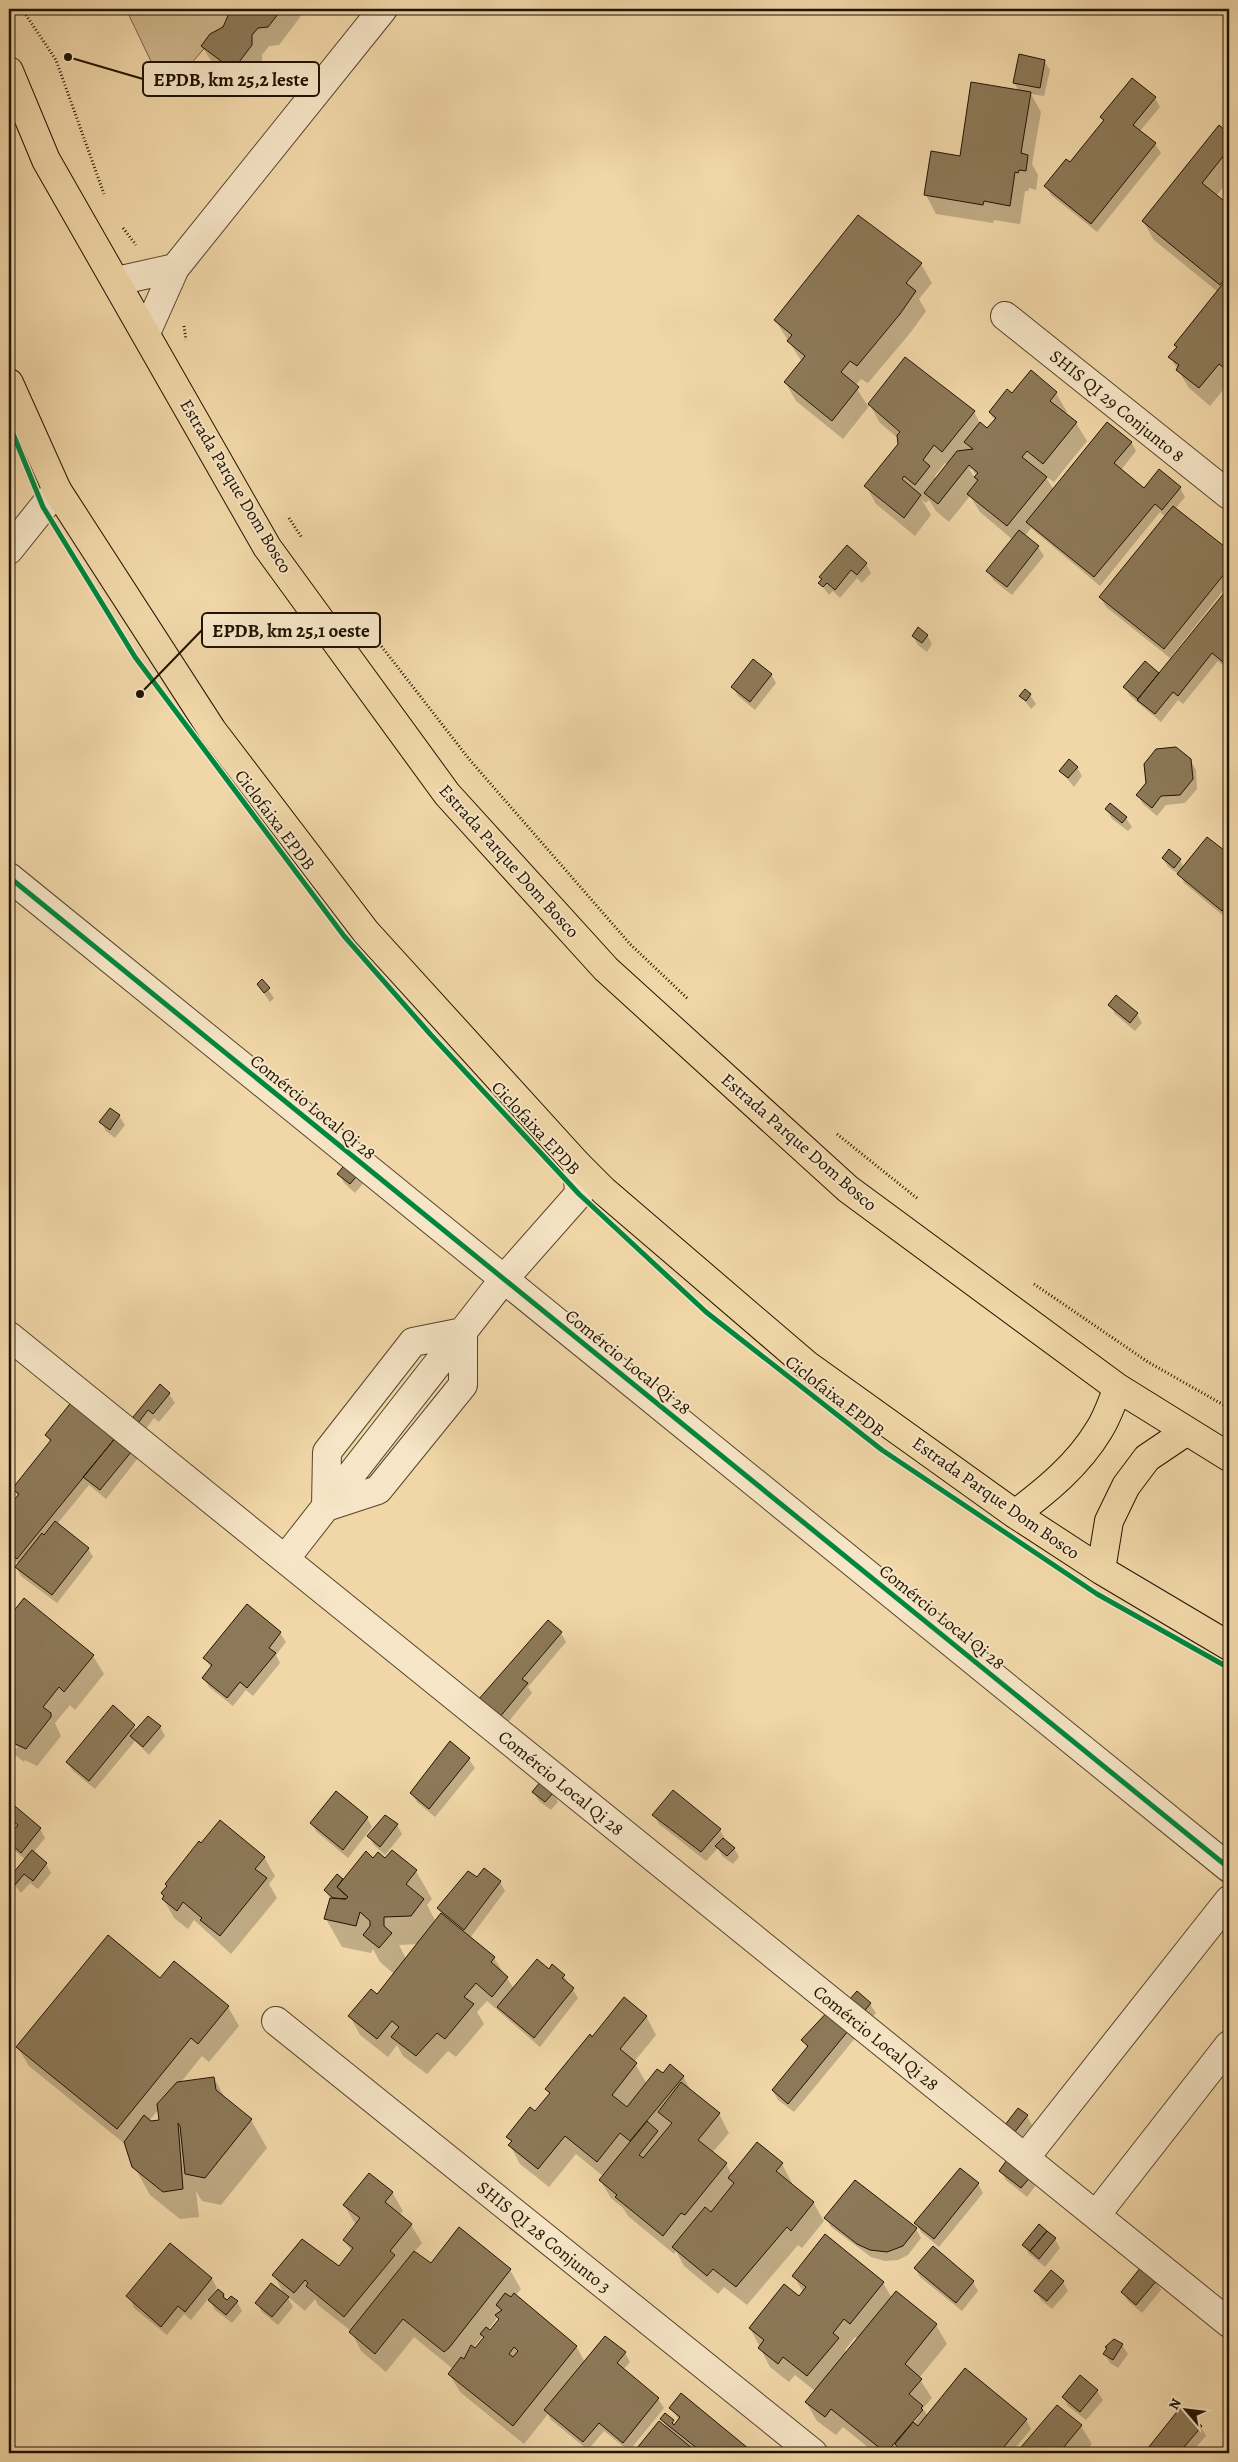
<svg xmlns="http://www.w3.org/2000/svg" width="1238" height="2462" viewBox="0 0 1238 2462" font-family="Alegreya,serif">
<style>
.green{fill:#ceb68c;stroke:#786447}
.shadow{fill:#0003;fill-rule:evenodd}
.building{fill:#8d7958;stroke:#211302;fill-rule:evenodd}
.lines{fill:none;stroke-linecap:round;stroke-linejoin:round}
.minor-casing{stroke:#55442c;stroke-width:30}
.major-casing{stroke:#211302;stroke-width:30}
.path{stroke:#211302;stroke-width:3;stroke-dasharray:1 2.5;stroke-linecap:butt}
.minor{stroke:#f6e5c6;stroke-width:28}
.major{stroke:#f1d7a8;stroke-width:28}
.cycleway-casing{stroke:#f6e5c6;stroke-width:8}
.cycleway{stroke:#00873e;stroke-width:5}
.labels{text-anchor:middle;stroke-width:4;stroke-linejoin:round;paint-order:stroke}
.street-label{font-size:18px;fill:#211302;stroke:#f6e5c6}
.leader{fill:none;stroke:#211302;stroke-width:2}
.callout-dot{fill:#211302;stroke:#f6e5c6;stroke-width:2}
.callout{fill:#f6e5c6;stroke:#211302;stroke-width:2}
.callout-label{font-size:19px;text-anchor:middle;font-weight:bold;fill:#211302}
</style>
<rect width="100%" height="100%" fill="#f1d7a8"/>
<filter id="stains"><feTurbulence type="fractalNoise" baseFrequency=".004" numOctaves="4"/><feColorMatrix values="0 0 0 0 .2 0 0 0 0 .09 0 0 0 0 .02 0 0 0 .5 -.17"/></filter>
<radialGradient id="worn" r=".72"><stop offset=".6" stop-color="#630" stop-opacity="0"/><stop offset="1" stop-color="#630" stop-opacity=".3"/></radialGradient>
<path class="green" d="M126,9H238L166,93Z"/>
<path class="shadow" d="M228,9H296L301,16L279,45L269,46L262,55V65L244,88L213,64L202,46L224,28L231,11Z
M1044,61L1050,70L1044,96L1031,94L1041,112L1032,164L1038,175L1036,190L1029,188L1028,191H1025L1020,224L994,220L993,223L936,214L926,195L1019,91L1014,83Z
M1155,98L1160,107L1140,131L1155,144L1161,153L1097,232L1051,195L1046,186L1070,164L1104,121L1102,117Z
M1219,127L1229,135V180L1216,196L1229,207V383L1210,406L1189,388L1170,357L1218,292L1154,240L1143,221Z
M858,217L921,264L932,283L919,299L926,311L911,332L868,383L861,379L855,386L868,406L905,359L974,412L981,425L988,430L995,421L990,413L1012,395L1031,372L1056,393L1067,412L1065,414L1076,423L1087,441L1054,482L1045,476L1054,490L1131,442L1136,451L1121,470L1144,489L1180,488L1185,497L1175,509L1229,552V583L1170,658L1106,607L1101,598L1166,517L1160,512L1100,586L1031,528L1025,536L1038,547L1044,556L1012,595L993,580L988,571L1013,540L980,512L970,496L949,522L936,511L929,500L926,503L922,500L931,515L915,536L876,504L866,486L900,444L899,439L880,423L870,405L843,439L796,401L785,382L802,362L775,320ZM945,463L948,465L936,479L935,476ZM969,469H972L977,477L975,478Z
M866,564L871,573L862,583L857,578L840,598L833,591L829,595L820,583L822,580L820,577Z
M1229,589V671L1218,661L1183,704L1178,700L1161,722L1130,696L1125,687L1160,674Z
M927,635L932,644L927,652L918,645L913,636Z
M771,674L776,683L755,710L738,696L733,687Z
M1030,695L1036,704L1031,709L1021,696Z
M1190,760L1196,770L1197,789L1185,803L1166,805L1157,816L1143,804L1138,795Z
M1077,767L1082,776L1074,787L1061,771Z
M1110,805L1126,818L1132,827L1128,831L1112,819L1107,810Z
M1208,839L1229,856V914L1226,918L1184,883L1180,875L1168,867L1163,858L1180,860L1184,868Z
M262,981L274,998L270,1002L258,985Z
M1110,1005L1137,1014L1142,1023L1135,1031L1115,1014Z
M110,1109L119,1116L125,1125L115,1138L106,1131L101,1122Z
M339,1174H371L355,1193L344,1183Z
M160,1386L169,1394L175,1403L159,1422L154,1418L142,1434L149,1444L106,1499L89,1485L57,1524L88,1548L93,1557L57,1603L21,1576L16,1567L19,1564L9,1556V1508L18,1497L14,1489L51,1443L46,1435L122,1433Z
M9,1580L14,1588L9,1594Z
M24,1600L93,1656L104,1674L75,1710L70,1705L55,1723L61,1736L37,1766L25,1760L24,1762L9,1750V1743L16,1749L18,1747L9,1739V1619Z
M280,1633L286,1642L276,1655L280,1663L253,1696L246,1690L233,1706L209,1687L204,1678L211,1668L205,1658Z
M561,1633L566,1642L528,1687L532,1693L505,1726L485,1709Z
M113,1707L137,1730L160,1727L165,1736L149,1755L135,1741L95,1789L73,1771L67,1762Z
M450,1743L469,1759L475,1768L435,1817L417,1802L412,1793Z
M534,1793H553L558,1802L551,1810L539,1801Z
M9,1803L40,1829L45,1838L33,1853L46,1864L51,1873L38,1889L30,1883L21,1893L10,1879L26,1860L9,1846V1828L14,1832L17,1828L9,1821Z
M654,1815L720,1830L725,1839L724,1840L734,1848L739,1857L733,1864L722,1856L718,1848L706,1861L659,1824Z
M367,1818L372,1827L348,1858L317,1832L311,1823Z
M397,1825L402,1834L385,1855L374,1845L369,1836Z
M264,1857L275,1876L269,1884L277,1898L231,1954L194,1920L188,1929L174,1918L164,1900L163,1893Z
M373,1859L386,1860L416,1871L432,1899L427,1905L436,1922L442,1914L439,1909L477,1879L500,1882L505,1891L470,1938L494,1958L514,1989L549,1970L552,1966L564,1976L578,1998L540,2047L487,2001L477,2012L484,2024L456,2057L448,2051L427,2074L403,2056L397,2045L388,2057L360,2035L350,2016L377,1996L394,1974L380,1962L373,1949L371,1953L342,1947L326,1919L331,1900L325,1890L337,1875L343,1881ZM419,1944L406,1959L399,1945Z
M160,1980L228,2007L239,2026L209,2062L202,2056L181,2082L214,2078L226,2100L251,2120L267,2148L221,2205L202,2201L196,2191L199,2217L180,2219L150,2195L134,2166L126,2145L29,2066L18,2048ZM159,2109L160,2121L148,2122Z
M857,1993L870,2004L876,2013L794,2112L778,2100L773,2091L808,2049L803,2040L821,2019L823,2020L839,2013Z
M646,2016L656,2035L634,2062L647,2084L663,2075L683,2076L692,2093L719,2114L729,2133L712,2153L726,2164L732,2175L782,2164L792,2183L791,2184L813,2202L824,2221L802,2248L798,2245L747,2305L724,2287L718,2294L684,2266L676,2251L674,2254L628,2216L623,2208L611,2198L600,2180L603,2176L576,2154L549,2187L520,2164L510,2145L512,2143L508,2137L535,2113L550,2094L547,2089L592,2038Z
M1027,2116L1032,2125L1019,2141L1006,2125Z
M1001,2171L1031,2176L1036,2185L1027,2197L1006,2180Z
M978,2184L983,2193L939,2247L921,2232L916,2223Z
M392,2192L403,2211L399,2215L411,2225L422,2243L414,2252L431,2265L459,2229L510,2270L521,2289L515,2296L576,2346L585,2362L625,2353L630,2362L623,2370L658,2399L664,2408L629,2451L604,2431L588,2450L550,2419L548,2414L524,2444L460,2392L449,2374L453,2369L414,2337L386,2372L361,2351L351,2331L318,2305L315,2299L305,2311L287,2296L293,2307L278,2325L262,2312L257,2303L285,2296L274,2275L340,2268L352,2252L344,2240L356,2225L344,2205ZM498,2317L500,2320L490,2332L488,2330ZM483,2336L484,2338L475,2350L473,2348Z
M826,2218L916,2229L921,2238L908,2255L898,2260L885,2261L871,2257L831,2227Z
M1055,2239L1060,2248L1045,2267L1029,2254L1024,2245Z
M170,2245L212,2279L217,2288L191,2320L184,2314L167,2335L134,2308L129,2295Z
M915,2268L973,2282L978,2291L962,2311L920,2277Z
M794,2276L883,2283L892,2298L936,2325L947,2344L919,2378L932,2398L910,2423H914L924,2410L928,2416L1026,2420L1031,2429L1011,2453H875L843,2427L836,2435L817,2421L806,2402L815,2391L795,2375L789,2382L770,2367L750,2328L799,2298L803,2292ZM855,2337L858,2339L846,2353L845,2350Z
M1156,2281L1161,2290L1142,2313L1128,2301L1123,2292Z
M1063,2282L1068,2291L1052,2309L1041,2300L1036,2291Z
M224,2295L227,2302H237L242,2311L232,2323L215,2310L210,2301Z
M1114,2340L1122,2345L1128,2354L1118,2368L1110,2363L1105,2354L1107,2347Z
M1097,2391L1103,2400L1086,2420L1068,2406L1063,2397Z
M1057,2406L1081,2426L1092,2444L1085,2453H1018Z
M671,2408L748,2450L750,2453H634L659,2423L668,2430L662,2419L665,2415L676,2425L679,2420Z
M1181,2410L1201,2427L1206,2436L1191,2453H1145Z"/>
<path class="building" d="M231,9H282L268,27L258,28L252,35V45L233,70L201,46L210,34L223,27Z
M1019,54L1045,60L1040,88L1013,83Z
M1132,78L1156,97L1133,125L1156,143L1091,224L1044,186L1066,159L1070,162L1104,120L1100,117Z
M971,82L1031,92L1021,153L1028,155L1026,171L1019,170L1018,173L1015,172L1010,206L984,201L983,205L924,195L931,151L960,156Z
M1219,125L1229,134V149L1202,183L1229,205V273L1220,285L1142,221Z
M858,215L922,263L906,283L916,291L900,314L857,366L850,361L841,372L859,387L832,421L784,382L805,356L787,341L792,335L774,320Z
M1229,276V372L1219,364L1199,388L1176,370L1179,365L1168,357L1177,347L1174,345Z
M905,357L975,411L942,452L934,445L923,460L930,466L915,485L904,476L902,479L921,495L904,518L864,486L898,444L897,435L900,432L868,404Z
M1031,370L1057,392L1050,401L1077,422L1043,464L1027,451L1022,457L1047,477L1007,526L967,494L978,480L974,477L978,473L969,465L938,504L924,493L957,451L973,449L964,442L980,422L987,428L996,418L989,412L1007,389L1012,393Z
M1107,422L1132,442L1114,463L1144,488L1159,469L1181,487L1162,510L1155,504L1094,577L1026,522Z
M1173,506L1229,550V568L1164,649L1099,597Z
M1019,530L1039,546L1007,587L986,571Z
M847,545L867,563L857,575L851,570L835,590L827,583L823,587L818,583L822,579L819,577Z
M1229,587V667L1212,653L1178,696L1173,692L1155,714L1137,700Z
M918,627L928,635L922,643L912,636Z
M753,659L772,674L750,702L731,687Z
M1145,661L1159,673L1138,699L1123,687Z
M1025,689L1031,694L1026,701L1019,696Z
M1176,747L1191,759L1193,779L1180,795L1161,796L1152,808L1136,795L1146,783L1144,764L1156,749Z
M1069,759L1078,767L1068,778L1059,771Z
M1110,803L1127,817L1122,823L1105,809Z
M1207,837L1229,854V902L1222,911L1177,874Z
M1169,849L1181,859L1174,868L1162,858Z
M262,979L270,988L264,993L257,984Z
M1116,995L1138,1013L1130,1023L1108,1005Z
M110,1108L120,1115L110,1130L99,1122Z
M354,1154L366,1165L350,1184L337,1174Z
M160,1384L170,1393L153,1414L148,1410L135,1427L129,1422Z
M77,1395L121,1431L17,1559L9,1552V1506L19,1494L12,1489L51,1440L45,1435Z
M121,1431L145,1435L100,1490L83,1477Z
M55,1521L89,1548L52,1595L15,1567L42,1533L44,1535Z
M24,1598L94,1655L64,1692L59,1687L43,1707L51,1713V1717L26,1749L9,1741V1617Z
M247,1604L281,1632L269,1648L276,1653L247,1688L240,1682L227,1698L202,1678L212,1665L203,1658Z
M548,1620L562,1632L522,1679L528,1683L499,1718L478,1700Z
M113,1705L135,1725L89,1781L66,1762Z
M148,1716L161,1726L143,1747L130,1736Z
M450,1741L470,1758L429,1809L410,1793Z
M541,1781L554,1792L545,1802L532,1792Z
M673,1790L721,1829L701,1852L652,1815Z
M336,1791L368,1817L343,1850L310,1823Z
M9,1801L41,1828L21,1853L9,1842V1826L14,1830L18,1825L9,1818Z
M385,1815L398,1824L380,1847L367,1836Z
M220,1820L265,1857L255,1869L267,1878L220,1936L200,1920L202,1918L183,1902L177,1911L162,1899L164,1896L161,1893L167,1886L165,1884L199,1841L201,1843Z
M723,1838L735,1848L727,1856L715,1846Z
M32,1850L47,1863L33,1881L24,1874L15,1885L9,1878Z
M392,1850L417,1870L406,1884L424,1899L411,1916L384,1917V1926L392,1933L379,1948L363,1935L370,1926V1921L360,1912L356,1926L324,1919L330,1898L346,1899L348,1897L337,1887L366,1851L373,1858L378,1852L385,1858Z
M484,1868L501,1881L464,1930L437,1908L468,1871L477,1877Z
M337,1874L343,1879L337,1887L348,1897L346,1899L333,1898L324,1890Z
M441,1913L495,1957L491,1962L508,1977L492,1997L476,1983L464,1997L474,2004L445,2039L437,2033L416,2056L391,2037L399,2027L392,2021L377,2039L348,2016L371,1989L377,1994L378,1993Z
M108,1935L160,1978L174,1961L229,2006L198,2044L191,2038L117,2129L16,2047Z
M537,1959L549,1969L552,1964L565,1975L562,1978L574,1988L534,2038L497,2007Z
M857,1991L871,2003L788,2104L772,2090L808,2046L801,2040L833,2006L839,2011Z
M624,1997L647,2016L620,2049L637,2063L612,2095L627,2107L657,2069L663,2073L670,2064L684,2076L630,2141L620,2133L597,2162L565,2136L538,2169L508,2145L512,2141L506,2137L530,2107L535,2111L550,2093L545,2089L590,2034L592,2037Z
M214,2077L216,2090L252,2119L205,2178L185,2174L180,2126L178,2123L183,2189L163,2192L132,2167L124,2142L144,2115L151,2121L159,2120L157,2104L177,2082Z
M681,2082L720,2113L698,2140L727,2163L685,2215L681,2213L663,2236L615,2197L617,2195L599,2180L647,2121L658,2131L639,2155L643,2158L672,2123L658,2112Z
M1018,2108L1028,2115L1014,2133L1005,2125Z
M757,2142L783,2163L776,2171L814,2202L791,2231L787,2227L736,2287L713,2269L707,2276L672,2247L705,2207L711,2212L734,2183L728,2178Z
M1009,2157L1032,2175L1021,2188L999,2171Z
M960,2168L979,2183L934,2239L914,2223Z
M369,2173L393,2192L385,2202L412,2224L390,2251L395,2255L344,2317L306,2286L308,2283L305,2280L294,2293L272,2275L302,2239L339,2266L353,2248L343,2240L360,2218L343,2205Z
M855,2180L917,2228L903,2246L887,2252L870,2250L857,2244L824,2218Z
M1039,2224L1047,2231L1030,2251L1022,2245Z
M459,2227L511,2269L449,2348L444,2352L403,2319L375,2354L349,2332L414,2251L431,2263Z
M1047,2231L1056,2238L1039,2259L1030,2251Z
M825,2234L884,2282L850,2324L844,2319L833,2333L839,2338L807,2376L783,2357L778,2364L758,2348L764,2340L749,2328L784,2284L799,2296L806,2287L792,2276Z
M170,2243L212,2278L185,2312L178,2306L161,2327L126,2296Z
M933,2246L974,2281L956,2303L914,2268Z
M1141,2267L1157,2280L1136,2305L1121,2292Z
M1051,2270L1064,2281L1047,2301L1034,2291Z
M271,2283L289,2297L272,2317L255,2303Z
M218,2289L224,2294L223,2297L227,2300L231,2296L238,2301L226,2315L208,2300Z
M896,2291L937,2324L905,2364L922,2379L909,2394L923,2406L921,2408L923,2410L886,2453L831,2409L825,2417L805,2402Z
M505,2293L511,2297L514,2293L577,2346L513,2426L448,2374L461,2357L464,2359L471,2345L475,2348L484,2337L480,2334L486,2327L490,2330L499,2319L495,2315L502,2310L496,2305ZM514,2347L518,2351L513,2357L509,2354Z
M605,2336L626,2352L617,2363L659,2398L623,2443L599,2423L583,2442L544,2410Z
M1114,2339L1123,2344L1113,2360L1103,2354L1107,2348L1105,2347Z
M965,2368L1027,2419L999,2453H903L895,2444L913,2422L918,2426Z
M1080,2375L1098,2390L1080,2412L1062,2397Z
M681,2393L749,2449L745,2453H703L660,2419L665,2413L674,2420L672,2423L674,2425L680,2417L669,2408Z
M1057,2405L1082,2425L1059,2453H1016Z
M1180,2408L1202,2426L1179,2453H1144Z
M659,2421L698,2453H633Z"/>
<g class="lines">
<g class="minor-casing">
<path id="minor" d="M117,281L175,268
M1005,316L1229,495
M146,333L175,268L383,9
M9,550L57,490
M9,877L1229,1868
M463,1332V1385L378,1490L326,1507L327,1452L413,1342Z
M9,1336L1229,2323
M285,1559L504,1279L579,1194L577,1164
M276,2021L813,2453
M1025,2158L1229,1900
M1096,2215L1229,2045"/>
</g>
<g class="major-casing">
<path id="major" d="M9,71L46,160L267,547L447,794L606,969L848,1189L1118,1388L1229,1457
M9,383L57,490L212,730L366,932L577,1164L604,1191L807,1365L1015,1514L1101,1570L1229,1646
M1015,1514C1046,1491 1078,1465 1099,1430C1107,1418 1112,1402 1118,1388
M1101,1570L1109,1521L1126,1486L1147,1458L1187,1431"/>
</g>
<path class="path" d="M22,9L56,60L104,194
M123,228L136,245
M184,326L186,340
M289,518L302,538
M375,638L469,759L630,944L688,999
M837,1134L918,1199
M1034,1284L1148,1362L1229,1408"/>
<use href="#minor" class="minor"/>
<use href="#major" class="major"/>
<g class="cycleway-casing">
<path id="cycleway" d="M9,424L43,507L135,657L344,936L431,1035L579,1194L706,1312L882,1450L1097,1594L1229,1668
M9,877L1229,1868"/>
</g>
<use href="#cycleway" class="cycleway"/>
</g>
<g class="labels">
<g class="street-label">
<text transform="translate(1117 406) rotate(39)" y="6">SHIS QI 29 Conjunto 8</text>
<text transform="translate(236 486) rotate(59)" y="6">Estrada Parque Dom Bosco</text>
<text transform="translate(275 820) rotate(53)" y="6">Ciclofaixa EPDB</text>
<text transform="translate(509 861) rotate(48)" y="6">Estrada Parque Dom Bosco</text>
<text transform="translate(313 1107) rotate(39)" y="6">Comércio Local Qi 28</text>
<text transform="translate(536 1128) rotate(47)" y="6">Ciclofaixa EPDB</text>
<text transform="translate(799 1142) rotate(41)" y="6">Estrada Parque Dom Bosco</text>
<text transform="translate(628 1362) rotate(39)" y="6">Comércio Local Qi 28</text>
<text transform="translate(835 1396) rotate(38)" y="6">Ciclofaixa EPDB</text>
<text transform="translate(996 1498) rotate(35)" y="6">Estrada Parque Dom Bosco</text>
<text transform="translate(942 1617) rotate(39)" y="6">Comércio Local Qi 28</text>
<text transform="translate(561 1783) rotate(39)" y="6">Comércio Local Qi 28</text>
<text transform="translate(876 2038) rotate(39)" y="6">Comércio Local Qi 28</text>
<text transform="translate(544 2237) rotate(39)" y="6">SHIS QI 28 Conjunto 3</text>
</g>
</g>
<path class="leader" d="M68 57L143 79M140 694L202 630"/>
<g class="callout-dot">
<circle cx="68" cy="57" r="5"/>
<circle cx="140" cy="694" r="5"/>
</g>
<g class="callout">
<rect x="143" y="62" width="176" height="34" rx="5"/>
<rect x="202" y="613" width="178" height="34" rx="5"/>
</g>
<g class="callout-label">
<text x="231" y="86">EPDB, km 25,2 leste</text>
<text x="291" y="637">EPDB, km 25,1 oeste</text>
</g>
<rect width="1238" height="2462" fill="none" stroke="#f1d7a8" stroke-width="30"/>
<rect x="10" y="10" width="1218" height="2442" fill="none" stroke="#211302" stroke-width="2.5"/>
<rect x="15" y="15" width="1208" height="2432" fill="none" stroke="#211302"/>
<g transform="translate(1186 2410) rotate(298)" stroke="#f6e5c6" stroke-width="4" paint-order="stroke">
<path d="M0-4L9 19L0 12L-9 19Z" fill="#211302"/>
<text y="-8" font-size="14" font-weight="bold" text-anchor="middle" fill="#211302">N</text>
</g>
<rect width="100%" height="100%" filter="url(#stains)"/>
<rect width="100%" height="100%" fill="url(#worn)"/>
</svg>
